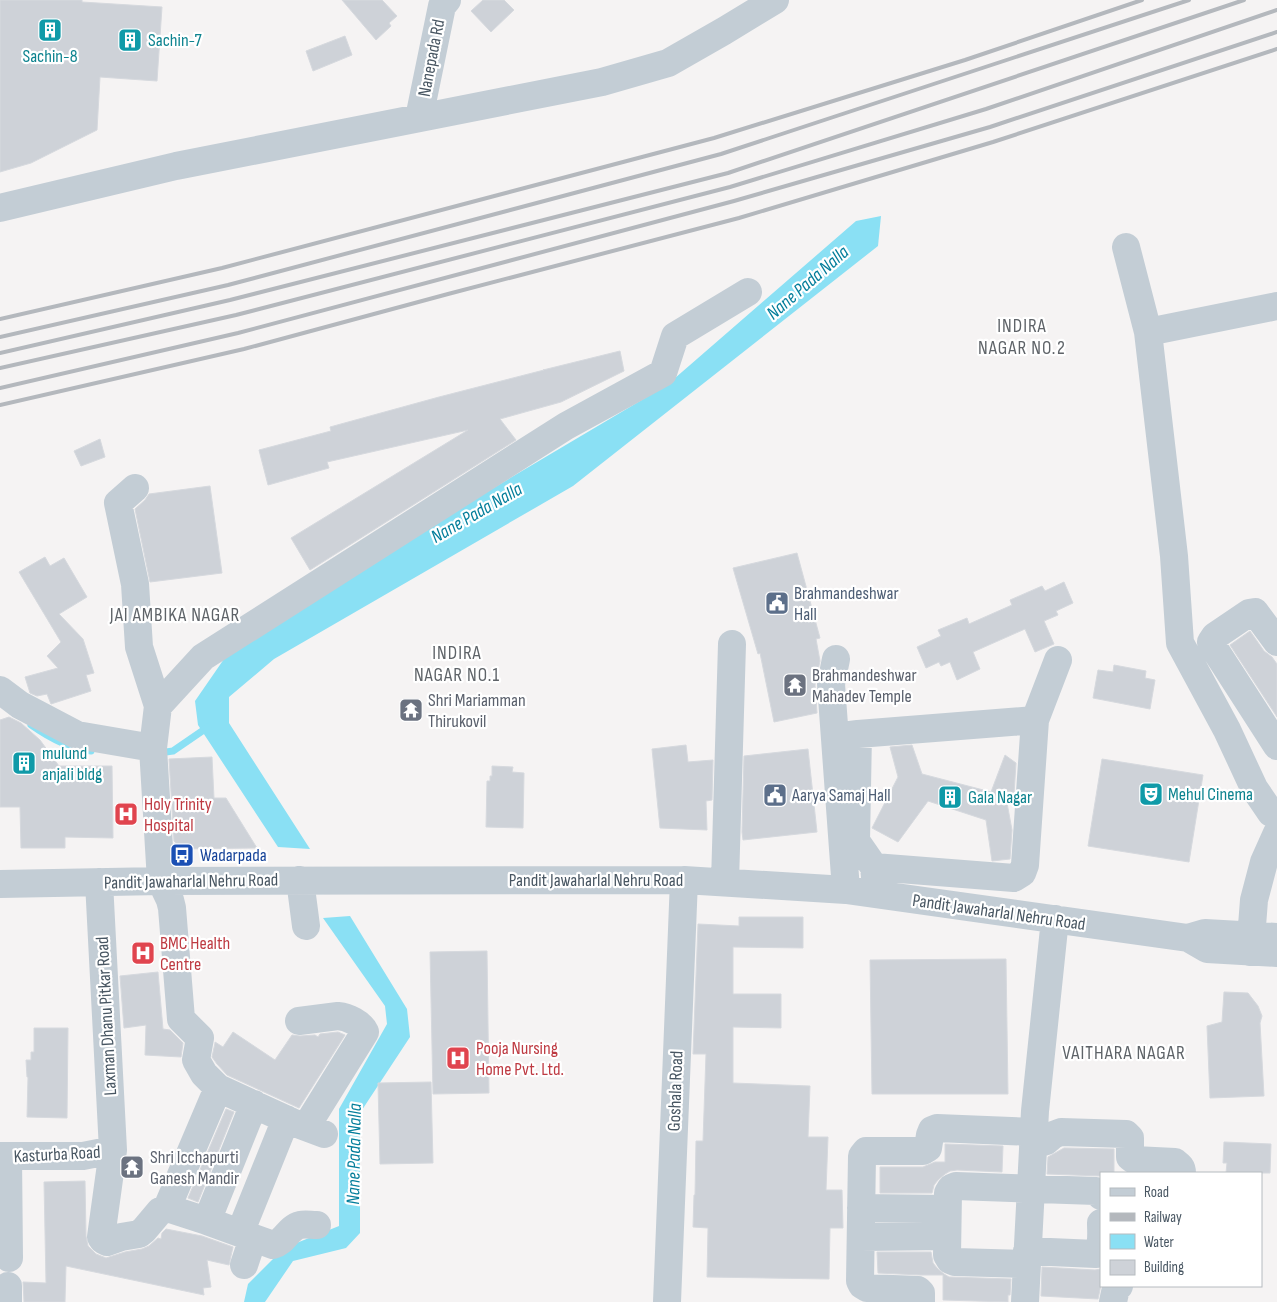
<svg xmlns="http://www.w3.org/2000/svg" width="1277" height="1302" viewBox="0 0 1277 1302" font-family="'Sofia Sans Condensed',sans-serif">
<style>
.water{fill:#8ae0f4}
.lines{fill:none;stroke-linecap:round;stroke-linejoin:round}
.stream{stroke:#8ae0f4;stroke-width:7}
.building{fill:#ced2d8;stroke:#d6d9de}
.minor{stroke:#c3cdd5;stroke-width:28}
.rail{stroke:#b4b8bd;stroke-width:4}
.labels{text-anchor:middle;stroke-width:4.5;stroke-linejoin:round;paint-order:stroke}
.culture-label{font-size:18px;fill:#0d838f;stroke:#fff;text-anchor:start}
.street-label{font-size:18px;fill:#485662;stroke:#fff}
.service-label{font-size:18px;fill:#4e5e75;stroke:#fff;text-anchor:start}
.worship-label{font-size:18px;fill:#5b616d;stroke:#fff;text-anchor:start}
.health-label{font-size:18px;fill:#be3a42;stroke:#fff;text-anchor:start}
.transit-label{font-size:18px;fill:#164399;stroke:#fff;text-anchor:start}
.water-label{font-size:19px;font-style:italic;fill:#047e9b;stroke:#fff}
.neighbourhood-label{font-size:19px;letter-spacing:1px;fill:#5e6368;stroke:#fff}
</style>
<rect width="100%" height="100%" fill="#f5f3f3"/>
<path class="water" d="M881,216L878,246L573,486L274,659L229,697V723L310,849L278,847L198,725L195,701L224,659L286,611L667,385L856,221Z
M350,916L407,1009L410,1037L360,1113V1233L346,1248L293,1261L265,1302H244L248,1284L284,1248L339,1226V1109L387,1024L385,1006L323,918Z"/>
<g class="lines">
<path class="stream" d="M31,725C48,737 69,749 91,751
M159,753L173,751L208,727"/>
</g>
<path class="building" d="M0,0H82V2L162,7L157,81L100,77L97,130L31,163L0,172Z
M342,0H382L397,16L389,23L391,26L376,40Z
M483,0H504L514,10L491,32L471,11Z
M345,36L352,55L313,71L306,51Z
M620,351L624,371L561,402L500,419L516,440L310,570L291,538L468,430L327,462L329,468L268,485L259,450L331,431L330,427L439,397L544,370H543Z
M100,439L105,457L81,466L74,451Z
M210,486L222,573L150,582L135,509L145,500L149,494Z
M797,553L820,638L816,639L820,661L815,685L817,713L774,722L760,653L758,654L733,568Z
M45,557L50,566L64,558L87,597L59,614L83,639L94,673L86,675L91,691L51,704L47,694L37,696L30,693L25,677L58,668L47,656L61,642L19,572Z
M1064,582L1073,603L1056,611L1058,615L1044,621L1054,644L1035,652L1025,629L973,652L980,669L957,680L950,662L941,666L939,662L926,668L917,647L941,636L938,630L967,618L969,624L1012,605L1010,600L1042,586L1045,591Z
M1250,631L1264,651L1272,657L1277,664V717L1230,645Z
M1114,665L1146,671L1145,678L1155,680L1150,709L1093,698L1098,670L1113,672Z
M9,717L21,723L40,740L59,766H112L113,838L65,837V848H21L20,807H0V720Z
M686,745L688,762L713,760L712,800L706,801L707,830L660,828L652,749Z
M912,745L922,774L991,792L1005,755L1016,763L1014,794L1007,803L1012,830L1010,859L992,861L986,820L928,801L898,842L872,828L898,777L890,747Z
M808,749L817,832L743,840L742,832L744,756Z
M212,757L214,798H226L257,848L182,849L174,841L169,759Z
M1102,759L1203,775L1189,862L1088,846Z
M492,766L513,767L512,772L524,773L523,828L486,827L487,781H490V776H492Z
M739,917H803V948L733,947V994H781V1028L733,1027V1083L810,1086L808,1137H828L826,1190H842L843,1228H830L829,1279L707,1277L708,1228L693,1227L694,1195H695L696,1141H703L706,1054H693L698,924L739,926Z
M487,951L489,1093L433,1094L430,952Z
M1006,959L1008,1094H872L870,960Z
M158,972L163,1029L170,1030L183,1043L181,1057L145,1055L146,1025L124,1028L120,976Z
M1224,992L1248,993L1258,1006L1262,1016L1260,1023L1264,1096L1210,1098L1207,1026L1222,1022Z
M34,1028H68L67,1118L27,1117L28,1077H27L26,1060H31V1052H34Z
M233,1032L275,1060L292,1035L300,1036L315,1035L318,1037L320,1034L338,1032L345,1035L299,1108L227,1075L217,1064L212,1057L215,1043V1042L223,1047Z
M431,1082L433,1163L380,1164L378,1083Z
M226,1109L234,1112L198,1202L188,1198Z
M1224,1142L1271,1144L1270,1173H1226L1227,1163H1223Z
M945,1144L1003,1146L1002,1172L957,1170L950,1171L945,1174L938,1180L934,1185L932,1193H880V1167H923L935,1162H945Z
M1064,1148L1114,1149V1173H1101V1176L1047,1174L1048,1157Z
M85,1181L86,1236L88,1246L96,1254L106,1258L125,1252L142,1249L149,1246L158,1238L161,1239L162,1233L166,1229L202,1236L233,1247L229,1265L207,1260L211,1287L203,1288L204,1295L66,1266L65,1302H24L23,1282L46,1283L44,1182Z
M877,1252H931L933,1263L937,1268L944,1274L949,1277L1011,1279L1010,1295H1008V1302L943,1300V1275H921L878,1273Z
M1042,1267L1095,1270L1101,1269V1285L1098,1299L1041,1296Z"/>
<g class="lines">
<path class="minor" d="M419,118L442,6L447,0
M0,208L176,166L602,82L668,63L724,31L775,0
M1126,247L1148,332L1174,556L1180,643L1227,730L1254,788L1271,813
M1148,332L1277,306
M135,488L118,503L135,584L139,647L158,706L153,748L161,881L170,900L172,908L181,1019L200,1038L196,1060L204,1074L218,1088L292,1122L324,1134
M1277,642L1255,612L1249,613L1215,636L1211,642L1212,645L1277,746
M836,659L831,684L846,890
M0,690L20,705L77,735L153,748
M158,706L203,657L566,426L663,373L675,336L748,292
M858,734L856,841L874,867L876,886
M835,737L858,734L1035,720L1058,660
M874,867L1014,878L1022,873L1025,865L1035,720
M300,880L306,926
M99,882L113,1150L101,1237L103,1240L107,1242L121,1237L139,1234L144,1230L160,1211L167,1208L207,1221L273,1245C285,1242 288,1228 300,1225C305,1224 311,1225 317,1225
M725,882L732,644
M0,884L161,881L684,880L846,890L1188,938
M1277,937L1205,933L1188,938L1207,949L1277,953
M1250,952L1254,900L1264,862L1277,833
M299,1021L338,1016C348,1017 361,1023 365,1032L306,1127
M1033,1145L1046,1141L1053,1135L1061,1132L1126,1134L1130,1138V1157L1134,1160L1175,1162C1179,1165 1182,1167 1182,1173
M0,1156H83L113,1150
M8,1156L9,1258
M167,1208L218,1088
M861,1208L947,1209
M207,1221L254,1104
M240,1233L286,1119
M861,1237L947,1236
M1027,1251L1096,1254C1103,1246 1101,1233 1101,1223
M1026,1264L955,1262L950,1260L947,1255L948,1193L951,1188L956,1186L1096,1191L1100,1193L1101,1196
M244,1265L253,1238
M8,1302V1286
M667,1302L684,880
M921,1302V1293L918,1290L867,1288L862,1285L860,1281L862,1156L866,1151H923L928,1148L930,1135L932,1130L937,1128L1033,1132
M1025,1302L1035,1111L1055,919
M1113,1302L1116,1288L1119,1286"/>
<path class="rail" d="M0,319L222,268L714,138L965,60L1142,0
M0,337L228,285L721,154L1189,0
M0,353L230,300L728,173L1244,0
M0,368L236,315L730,187L986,109L1277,10
M0,388L238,333L734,201L990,127L1277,32
M0,405L244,349L448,294L739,218L993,142L1277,49"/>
</g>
<defs>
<g id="building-square" transform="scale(1.25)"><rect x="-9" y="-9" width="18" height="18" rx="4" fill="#0f9aa8" stroke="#fff"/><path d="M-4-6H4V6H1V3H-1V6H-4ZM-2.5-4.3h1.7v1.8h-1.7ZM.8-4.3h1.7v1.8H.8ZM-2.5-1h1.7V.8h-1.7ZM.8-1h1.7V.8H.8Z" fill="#fff"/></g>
<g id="civic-square" transform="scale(1.25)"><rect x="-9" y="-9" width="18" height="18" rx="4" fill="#5c6f8a" stroke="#fff"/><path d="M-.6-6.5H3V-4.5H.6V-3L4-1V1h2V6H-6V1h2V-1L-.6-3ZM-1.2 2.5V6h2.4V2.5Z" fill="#fff"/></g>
<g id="temple-square" transform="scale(1.25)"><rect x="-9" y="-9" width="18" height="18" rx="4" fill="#6b7280" stroke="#fff"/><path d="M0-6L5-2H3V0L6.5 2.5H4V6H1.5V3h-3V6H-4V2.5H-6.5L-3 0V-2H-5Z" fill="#fff"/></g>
<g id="theatre-square" transform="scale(1.25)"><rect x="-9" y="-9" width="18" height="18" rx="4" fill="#0f9aa8" stroke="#fff"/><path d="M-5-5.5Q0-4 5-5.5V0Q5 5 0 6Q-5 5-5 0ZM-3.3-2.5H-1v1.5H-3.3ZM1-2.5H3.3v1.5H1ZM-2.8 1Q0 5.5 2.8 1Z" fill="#fff"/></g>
<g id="hospital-square" transform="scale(1.25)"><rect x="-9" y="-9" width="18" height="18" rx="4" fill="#e0444e" stroke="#fff"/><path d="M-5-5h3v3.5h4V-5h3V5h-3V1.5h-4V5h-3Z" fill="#fff"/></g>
<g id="bus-square" transform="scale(1.25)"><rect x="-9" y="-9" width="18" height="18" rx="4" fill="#1a4fb4" stroke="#fff"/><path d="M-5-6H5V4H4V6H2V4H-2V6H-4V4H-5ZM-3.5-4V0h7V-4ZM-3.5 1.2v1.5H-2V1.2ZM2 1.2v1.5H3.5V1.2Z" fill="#fff"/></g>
</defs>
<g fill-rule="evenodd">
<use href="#building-square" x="50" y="30"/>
<use href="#building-square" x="130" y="40"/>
<use href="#civic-square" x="777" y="603"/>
<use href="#temple-square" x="795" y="685"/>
<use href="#temple-square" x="411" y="710"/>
<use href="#building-square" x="24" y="763"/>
<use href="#theatre-square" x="1151" y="794"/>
<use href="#civic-square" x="775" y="795"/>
<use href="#building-square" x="950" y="797"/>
<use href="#hospital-square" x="126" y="814"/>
<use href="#bus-square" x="182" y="855"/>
<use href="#hospital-square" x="143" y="953"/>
<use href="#hospital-square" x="458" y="1058"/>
<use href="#temple-square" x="132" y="1167"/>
</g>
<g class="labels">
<g class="culture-label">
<text x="148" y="46">Sachin-7</text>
<text x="50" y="62" text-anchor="middle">Sachin-8</text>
<text x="42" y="759">mulund<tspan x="42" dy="21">anjali bldg</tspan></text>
<text x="1168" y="800">Mehul Cinema</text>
<text x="968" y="803">Gala Nagar</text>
</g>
<g class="street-label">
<text transform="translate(431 58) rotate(-79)" y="6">Nanepada Rd</text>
<text x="596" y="886">Pandit Jawaharlal Nehru Road</text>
<text transform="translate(191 881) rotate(-1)" y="6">Pandit Jawaharlal Nehru Road</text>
<text transform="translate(999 912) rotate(8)" y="6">Pandit Jawaharlal Nehru Road</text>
<text transform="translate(106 1016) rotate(-93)" y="6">Laxman Dhanu Pitkar Road</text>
<text transform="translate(675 1091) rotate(-88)" y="6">Goshala Road</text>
<text transform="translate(57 1154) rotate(-3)" y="6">Kasturba Road</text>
</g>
<g class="service-label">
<text x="794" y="599">Brahmandeshwar<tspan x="794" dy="21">Hall</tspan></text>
<text x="792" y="801">Aarya Samaj Hall</text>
</g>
<g class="worship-label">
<text x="812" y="681">Brahmandeshwar<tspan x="812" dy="21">Mahadev Temple</tspan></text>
<text x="428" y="706">Shri Mariamman<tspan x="428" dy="21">Thirukovil</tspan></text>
<text x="150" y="1163">Shri Icchapurti<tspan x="150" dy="21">Ganesh Mandir</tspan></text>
</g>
<g class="health-label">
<text x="144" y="810">Holy Trinity<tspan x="144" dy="21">Hospital</tspan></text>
<text x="160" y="949">BMC Health<tspan x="160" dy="21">Centre</tspan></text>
<text x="476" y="1054">Pooja Nursing<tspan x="476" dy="21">Home Pvt. Ltd.</tspan></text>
</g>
<g class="transit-label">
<text x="200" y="861">Wadarpada</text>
</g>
<g class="water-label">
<text transform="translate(807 282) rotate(-41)" y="7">Nane Pada Nalla</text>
<text transform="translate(476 512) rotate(-30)" y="7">Nane Pada Nalla</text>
<text transform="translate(353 1154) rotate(-89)" y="7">Nane Pada Nalla</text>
</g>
<g class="neighbourhood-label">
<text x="1022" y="332">INDIRA<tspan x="1022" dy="22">NAGAR NO.2</tspan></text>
<text x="175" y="621">JAI AMBIKA NAGAR</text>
<text x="457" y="659">INDIRA<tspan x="457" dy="22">NAGAR NO.1</tspan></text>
<text x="1124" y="1059">VAITHARA NAGAR</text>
</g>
</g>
<rect x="1100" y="1172" width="162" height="115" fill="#ffffff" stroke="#b6bbc0"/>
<rect x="1110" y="1188" width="25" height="8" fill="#c3cdd5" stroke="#b6bbc0"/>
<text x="1144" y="1197" font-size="15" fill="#485662">Road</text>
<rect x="1110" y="1213" width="25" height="8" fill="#b4b8bd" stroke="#b6bbc0"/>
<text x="1144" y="1222" font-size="15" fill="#485662">Railway</text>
<rect x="1110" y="1234" width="25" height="15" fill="#8ae0f4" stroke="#b6bbc0"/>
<text x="1144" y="1247" font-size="15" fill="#485662">Water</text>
<rect x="1110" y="1260" width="25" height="15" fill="#ced2d8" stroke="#b6bbc0"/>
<text x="1144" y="1272" font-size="15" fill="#485662">Building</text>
</svg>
